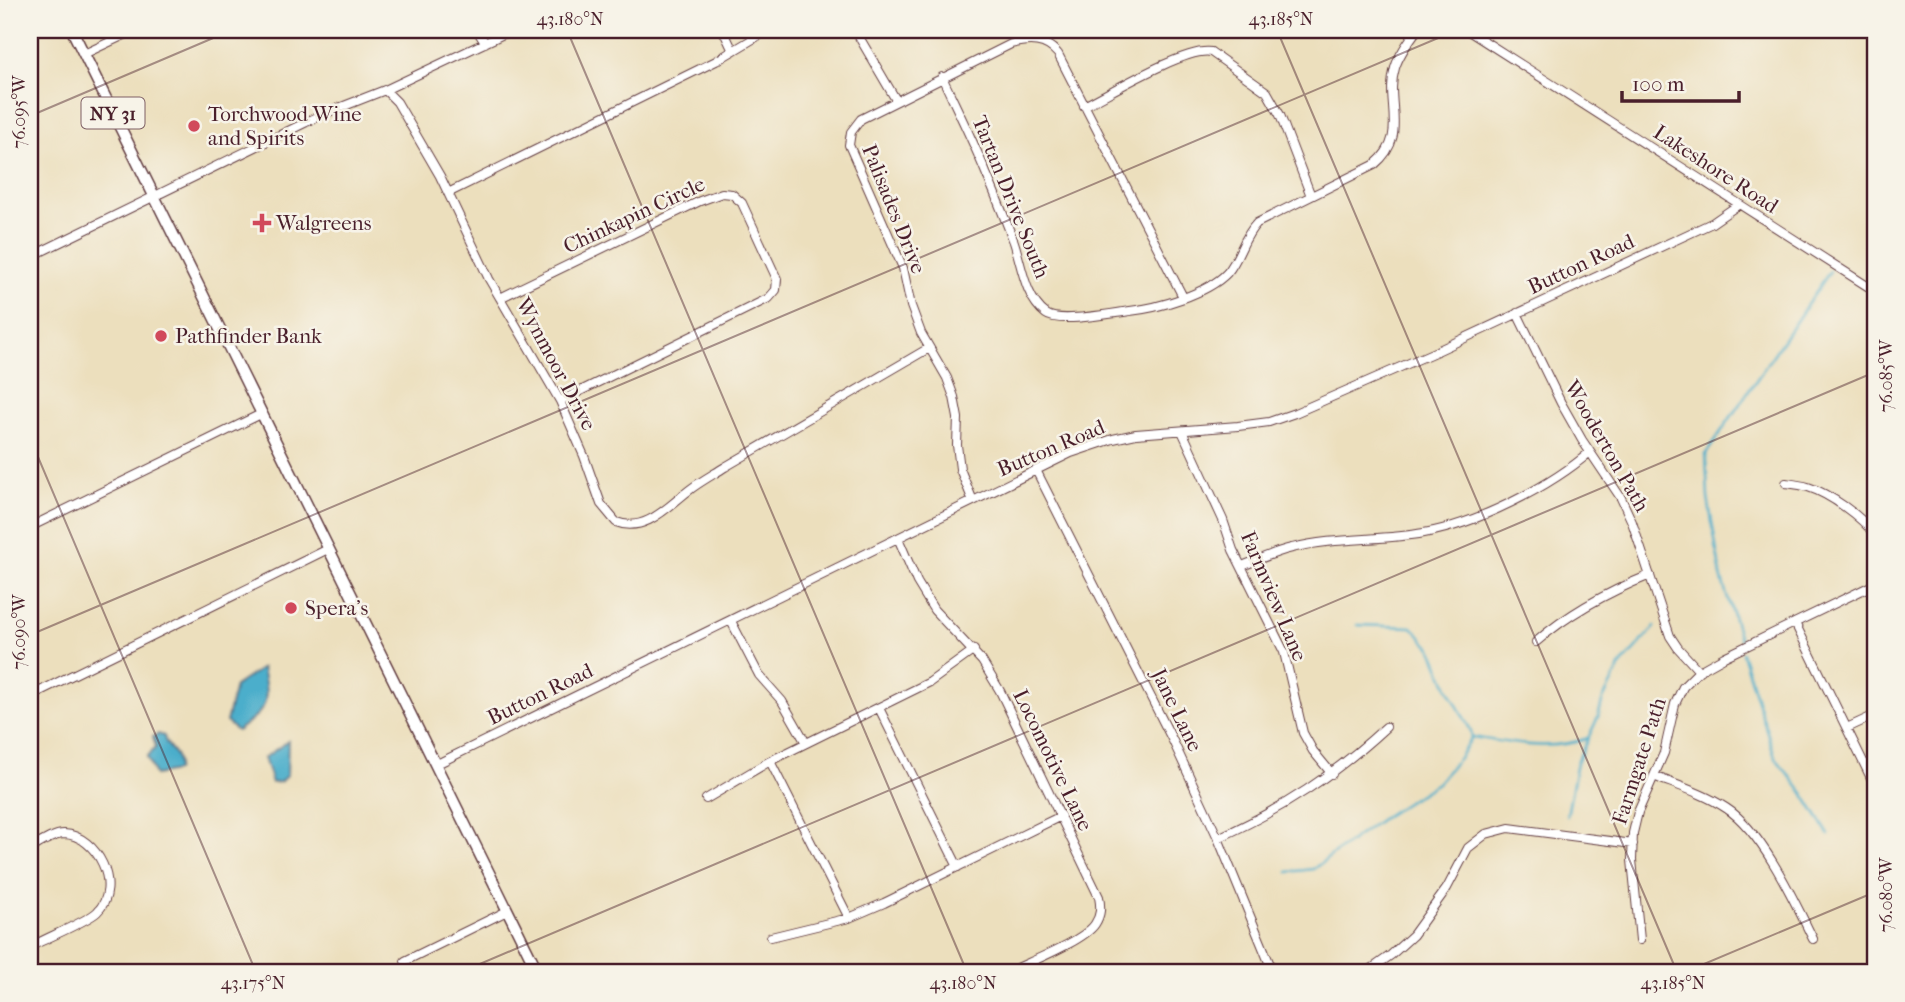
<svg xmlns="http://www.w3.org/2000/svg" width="1905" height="1002" viewBox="0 0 1905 1002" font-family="'IM FELL French Canon',serif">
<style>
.water{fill:#4baecb;stroke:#4a667b;stroke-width:2}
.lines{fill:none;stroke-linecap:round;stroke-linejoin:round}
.stream{stroke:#4baecb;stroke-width:2.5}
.minor-casing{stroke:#623c41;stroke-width:10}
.major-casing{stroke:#623c41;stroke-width:13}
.minor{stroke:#fff;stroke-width:8}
.major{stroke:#fff;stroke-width:10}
.ticks{fill:none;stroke:#4a1f2b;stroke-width:2;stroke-opacity:0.45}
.poi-dot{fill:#d1495b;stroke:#f7f3e8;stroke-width:2.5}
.labels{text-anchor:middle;stroke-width:5;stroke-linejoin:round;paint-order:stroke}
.shield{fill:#f7f3e8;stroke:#7e5f64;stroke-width:2}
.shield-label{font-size:19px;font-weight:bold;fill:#4a1f2b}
.poi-label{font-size:21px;fill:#4a1f2b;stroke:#f7f3e8;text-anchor:start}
.street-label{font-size:21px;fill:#4a1f2b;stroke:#f7f3e8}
.neatline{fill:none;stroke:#4a1f2b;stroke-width:2.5}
.ticks-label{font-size:18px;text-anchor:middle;fill:#4a1f2b}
</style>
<rect width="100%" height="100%" fill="#f7f3e8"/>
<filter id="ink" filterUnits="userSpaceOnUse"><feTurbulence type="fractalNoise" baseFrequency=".0143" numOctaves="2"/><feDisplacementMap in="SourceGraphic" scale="14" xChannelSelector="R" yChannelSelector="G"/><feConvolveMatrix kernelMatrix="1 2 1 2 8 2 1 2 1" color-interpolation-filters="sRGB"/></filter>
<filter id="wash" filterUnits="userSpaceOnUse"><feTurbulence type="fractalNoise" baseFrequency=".00686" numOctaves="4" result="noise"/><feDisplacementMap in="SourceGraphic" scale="28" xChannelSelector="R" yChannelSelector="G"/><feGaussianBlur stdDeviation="1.57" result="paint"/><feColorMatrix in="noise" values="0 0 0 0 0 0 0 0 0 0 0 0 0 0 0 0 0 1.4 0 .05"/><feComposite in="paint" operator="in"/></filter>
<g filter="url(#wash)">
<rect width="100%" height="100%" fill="#ecdfbd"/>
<path class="water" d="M262,668C270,705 267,709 237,731L226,722L235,686Z
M158,734L164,736C166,751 182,751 176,771L155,775L147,757L156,747L153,737Z
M288,741L287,775L280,782L272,783L264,758Z"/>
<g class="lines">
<path class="stream" d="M1740,639L1721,576L1708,498L1706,454L1830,271
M1742,653L1775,757L1803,793L1829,835
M1472,737C1510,743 1551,752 1588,738
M1567,816L1577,762L1598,717L1603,699L1621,665L1655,627
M1288,872L1313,869L1384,817L1437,783L1459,758L1472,737L1471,731L1449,690L1432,649L1412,627L1357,625"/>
</g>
</g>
<g filter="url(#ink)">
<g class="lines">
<g class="minor-casing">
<path id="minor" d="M477,30L485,43
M723,30L733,51
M855,30L896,100
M1467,30L1875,291
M84,54L135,30
M942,77C957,109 973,141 986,173C996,196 1005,219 1014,242C1022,266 1025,298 1046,314C1059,324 1113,313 1130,311C1158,308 1207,294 1227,273C1240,258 1243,237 1257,223L1374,165C1410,136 1384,103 1395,68C1399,54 1409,41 1417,30
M385,90L397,102L440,176L489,279L560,401L584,456L601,504L616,522C646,534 670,504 692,488C703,480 714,474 725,467L929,348
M1084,106C1110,93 1186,47 1211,52L1267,92L1280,115L1311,196
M448,193L716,61L768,30
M30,257L321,115L385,90L512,30
M500,298L700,201L722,193L732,194L742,203L777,279L776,290L769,298L560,401
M1517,313L1561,403L1582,440L1621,498L1632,522L1670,636L1678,648L1699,671
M1182,431L1223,520L1233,550L1284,652L1303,733L1313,751L1332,774
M1036,470L1173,741L1218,838L1273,972
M1786,483C1793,484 1801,485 1808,487C1830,494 1862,517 1875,535
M973,501L960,469L957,445L958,418L954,397L947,378L921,333L911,306L903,268L849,145L851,132L861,119L1011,44C1029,39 1046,39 1058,54L1183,297
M30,527L261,414
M898,538L917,582L934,610L982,661L1000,691L1099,897C1101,907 1101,915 1095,924C1084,941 1029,962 1009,972
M1242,566C1258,560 1274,552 1292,548C1335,537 1380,541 1424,533C1476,524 1550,487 1590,452
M731,621L759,675L782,701L806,743
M1795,623L1875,786
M1536,642C1570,612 1608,592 1650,575
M30,696L328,549
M879,708L958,867
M1847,728L1875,715
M770,761L849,918
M435,765L1071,453L1113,439L1136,434L1238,426L1269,422L1295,413L1437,351L1712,223L1738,205
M1656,777C1679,786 1705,794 1726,808C1762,831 1794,900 1813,939
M706,799L770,761L930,682L974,650
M1218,838C1283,809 1334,775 1386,727
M30,849C39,844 53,834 64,834C97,835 123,887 97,912C88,921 44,939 30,947
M771,937L849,918L884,903L1061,816
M1640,940L1632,860L1633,833L1638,812L1664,753L1675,704L1683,687L1699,671L1724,657L1875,584
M405,961L507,911
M1367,972L1391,955L1413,935L1447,888L1468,848L1486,834L1509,828L1633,844"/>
</g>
<g class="major-casing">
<path id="major" d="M72,30L538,972"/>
</g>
<use href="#minor" class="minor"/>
<use href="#major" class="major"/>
</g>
</g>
<path class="ticks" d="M567,30L967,972M1277,30L1677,972M30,116L232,30M30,438L256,972M30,635L1457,30M461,972L1875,372M1685,972L1875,892"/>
<g class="poi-dot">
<circle cx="194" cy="126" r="7"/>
<path d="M258.5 212.5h7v7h7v7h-7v7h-7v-7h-7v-7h7z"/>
<circle cx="161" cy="336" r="7"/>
<circle cx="291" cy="608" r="7"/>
</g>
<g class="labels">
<rect class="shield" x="81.5" y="97.5" width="63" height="31" rx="5"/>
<g class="shield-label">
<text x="113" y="120">NY 31</text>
</g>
<g class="poi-label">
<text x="208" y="121">Torchwood Wine<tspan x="208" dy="24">and Spirits</tspan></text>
<text x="276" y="230">Walgreens</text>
<text x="175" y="343">Pathfinder Bank</text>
<text x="305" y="615">Spera's</text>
</g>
<g class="street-label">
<text transform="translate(1716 169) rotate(33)" y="7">Lakeshore Road</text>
<text transform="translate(1011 197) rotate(68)" y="7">Tartan Drive South</text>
<text transform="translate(894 209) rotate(68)" y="7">Palisades Drive</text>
<text transform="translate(634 215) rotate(-25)" y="7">Chinkapin Circle</text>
<text transform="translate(1581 264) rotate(-25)" y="7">Button Road</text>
<text transform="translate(556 364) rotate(62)" y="7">Wynmoor Drive</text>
<text transform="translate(1607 446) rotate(60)" y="7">Wooderton Path</text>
<text transform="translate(1051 448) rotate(-23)" y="7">Button Road</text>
<text transform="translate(1274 596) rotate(67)" y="7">Farmview Lane</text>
<text transform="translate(540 694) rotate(-26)" y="7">Button Road</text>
<text transform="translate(1177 710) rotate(64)" y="7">Jane Lane</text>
<text transform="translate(1053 760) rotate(64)" y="7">Locomotive Lane</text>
<text transform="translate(1639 761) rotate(-72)" y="7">Farmgate Path</text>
</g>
</g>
<rect width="1905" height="1002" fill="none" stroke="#f7f3e8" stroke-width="77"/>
<path d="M1622 91v10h117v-10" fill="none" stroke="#4a1f2b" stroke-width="3.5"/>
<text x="1632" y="91" font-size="21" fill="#4a1f2b" stroke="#f7f3e8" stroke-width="5" paint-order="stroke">100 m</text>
<rect x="38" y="38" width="1829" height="926" class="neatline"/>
<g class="ticks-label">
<text x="570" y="25">43.180°N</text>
<text x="1281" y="25">43.185°N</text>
<text transform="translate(19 112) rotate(-90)" y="6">76.095°W</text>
<text transform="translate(1886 376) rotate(-90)" y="6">76.085°W</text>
<text transform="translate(19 632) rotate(-90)" y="6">76.090°W</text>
<text transform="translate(1886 895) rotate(-90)" y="6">76.080°W</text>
<text x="253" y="989">43.175°N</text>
<text x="963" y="989">43.180°N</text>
<text x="1673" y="989">43.185°N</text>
</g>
</svg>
